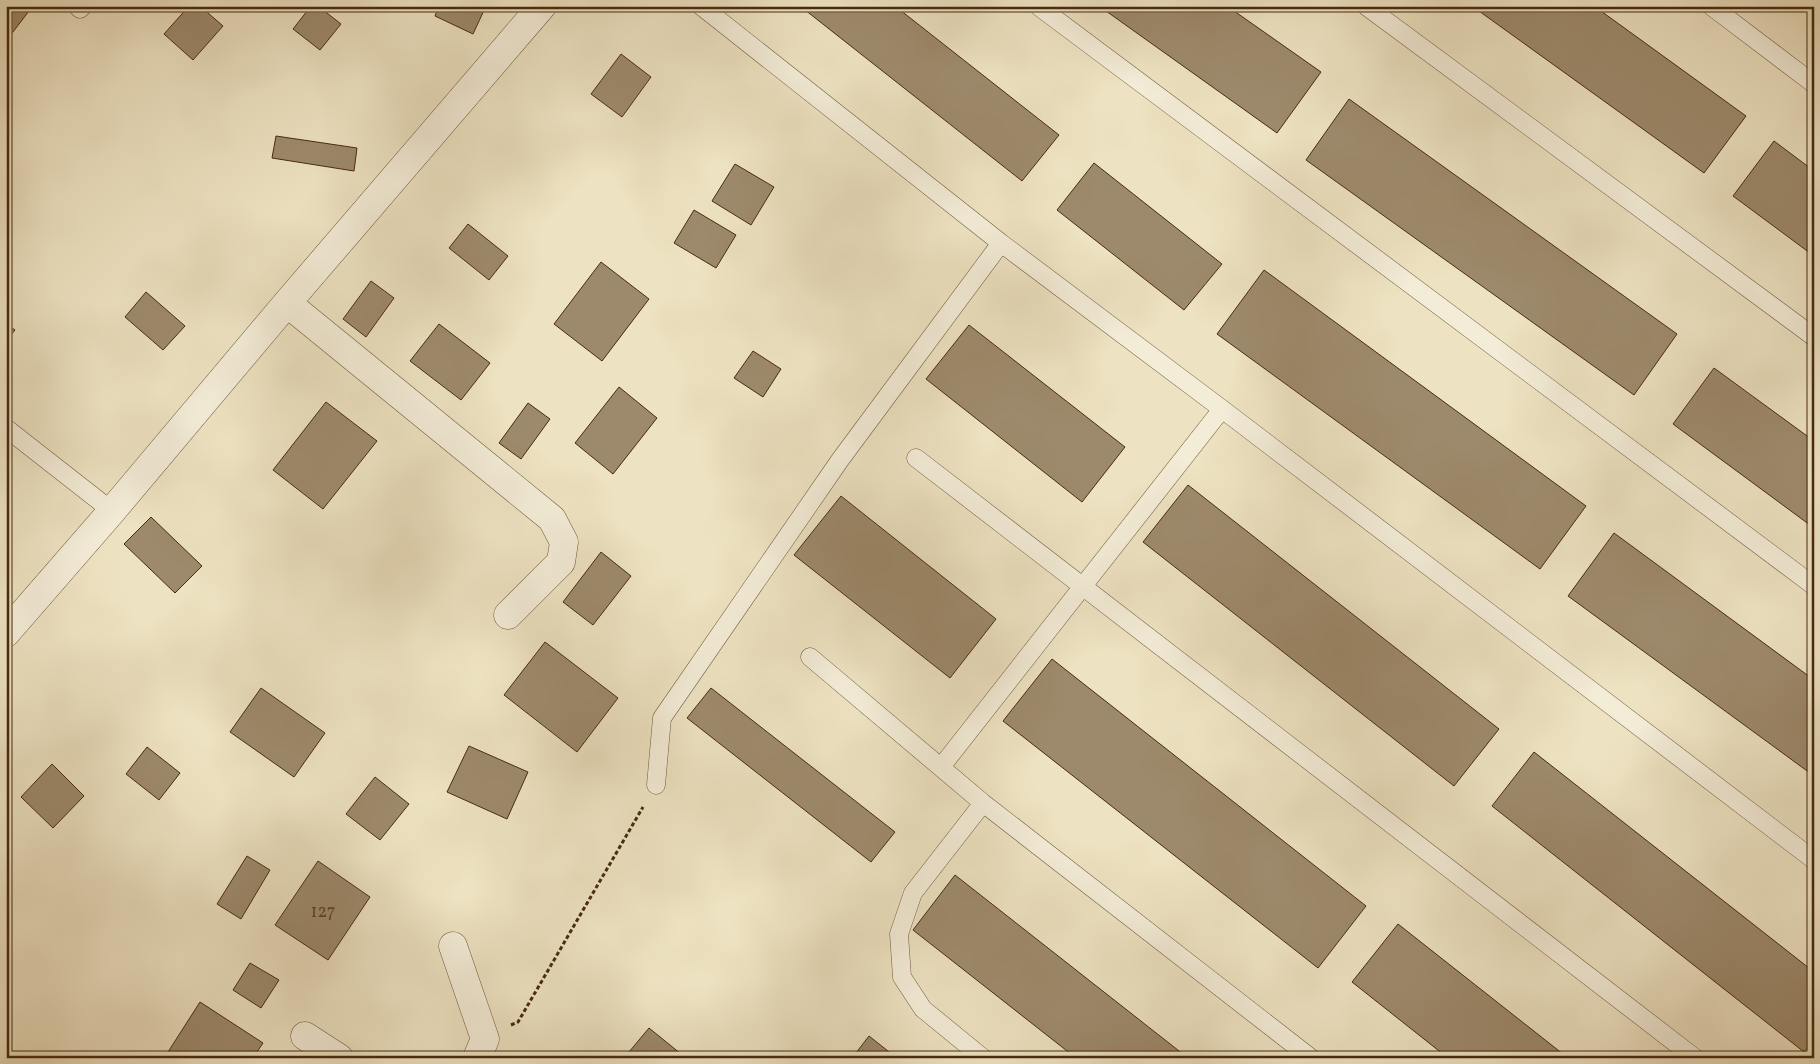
<svg xmlns="http://www.w3.org/2000/svg" width="1820" height="1064" viewBox="0 0 1820 1064" font-family="Vollkorn,serif">
<style>
.building{fill:#9d8a6c;stroke:#472b0f}
.lines{fill:none;stroke-linecap:round;stroke-linejoin:round}
.lane-casing{stroke:#70593c;stroke-width:19}
.street-casing{stroke:#70593c;stroke-width:29}
.path{stroke:#472b0f;stroke-width:3;stroke-dasharray:4 2.5;stroke-linecap:butt}
.lane{stroke:#f3ecd7;stroke-width:18}
.street{stroke:#f3ecd7;stroke-width:28}
.labels{text-anchor:middle;stroke-width:4;stroke-linejoin:round;paint-order:stroke}
.number-label{font-size:18px;fill:#5c4326}
</style>
<rect width="100%" height="100%" fill="#ede2c1"/>
<filter id="stains"><feTurbulence type="fractalNoise" baseFrequency=".004" numOctaves="4"/><feColorMatrix values="0 0 0 0 .2 0 0 0 0 .09 0 0 0 0 .02 0 0 0 .5 -.17"/></filter>
<radialGradient id="worn" r=".72"><stop offset=".6" stop-color="#630" stop-opacity="0"/><stop offset="1" stop-color="#630" stop-opacity=".3"/></radialGradient>
<path class="building" d="M6,6H23L29,11L6,41Z
M189,6H200L223,26L193,60L164,34Z
M311,6H318L341,24L320,50L293,29Z
M439,6H486L473,34L435,16Z
M800,6H895L1059,135L1022,181Z
M1099,6H1227L1321,72L1277,133Z
M1472,6H1594L1746,116L1704,173Z
M621,54L651,77L622,117L591,94Z
M1349,99L1677,334L1634,395L1306,160Z
M276,136L357,148L354,171L272,158Z
M1774,141L1814,171V256L1733,196Z
M1094,163L1222,264L1184,310L1057,210Z
M735,164L774,187L751,225L712,201Z
M694,210L736,235L716,268L674,243Z
M468,224L508,256L489,280L449,248Z
M601,262L649,299L602,361L554,324Z
M1264,270L1586,506L1540,569L1217,334Z
M371,281L394,298L366,337L343,319Z
M146,292L185,326L163,350L125,317Z
M6,324L15,330L6,341Z
M439,324L490,363L461,400L410,361Z
M969,325L1125,447L1082,502L926,379Z
M753,351L781,369L763,397L734,378Z
M1714,368L1814,441V528L1673,424Z
M619,387L657,418L613,474L575,443Z
M326,402L377,441L323,509L273,470Z
M528,403L550,419L521,459L499,443Z
M1188,485L1499,729L1454,786L1143,542Z
M841,496L996,619L950,678L794,555Z
M151,517L202,566L175,593L124,544Z
M1614,533L1814,680V776L1568,596Z
M601,552L631,576L593,625L563,602Z
M545,642L618,698L577,752L504,695Z
M1052,659L1366,906L1318,968L1003,721Z
M261,688L325,733L294,777L230,732Z
M711,688L895,832L871,862L687,718Z
M469,746L528,772L507,819L447,792Z
M147,747L180,773L159,800L126,774Z
M1534,752L1814,972V1040L1804,1052L1492,806Z
M52,764L84,796L53,828L21,797Z
M375,777L409,804L380,840L346,814Z
M247,856L270,870L241,919L217,904Z
M318,861L370,897L328,960L275,925Z
M955,875L1188,1058H1076L913,930Z
M1398,924L1568,1058H1448L1352,982Z
M250,963L279,980L261,1008L233,990Z
M200,1002L263,1043L253,1058H177L168,1052Z
M649,1028L686,1058H624Z
M869,1036L893,1055L891,1058H852Z"/>
<g class="lines">
<g class="lane-casing">
<path id="lane" d="M77,6L80,9L83,6
M701,6L1001,243L1222,409L1814,860
M1038,6L1814,586
M1366,6L1814,337
M1711,6L1814,84
M6,428L112,511
M916,458L1695,1058
M810,657L983,803L1311,1058
M941,767L1222,409
M656,785L662,718L840,460L1001,243
M983,1058L923,1009L902,977L899,934L913,893L983,803"/>
</g>
<g class="street-casing">
<path id="street" d="M287,303L552,519L564,542L561,562L508,615
M6,633L112,511L287,303L542,6
M453,946L485,1039L477,1058
M305,1036L339,1058"/>
</g>
<path class="path" d="M511,1025L518,1022L643,807"/>
<use href="#lane" class="lane"/>
<use href="#street" class="street"/>
</g>
<g class="labels">
<g class="number-label">
<text x="323" y="917">127</text>
</g>
</g>
<rect width="1820" height="1064" fill="none" stroke="#ede2c1" stroke-width="25"/>
<rect x="8" y="8" width="1805" height="1049" fill="none" stroke="#472b0f" stroke-width="2.5"/>
<rect x="12" y="12" width="1795" height="1039" fill="none" stroke="#472b0f"/>
<rect width="100%" height="100%" filter="url(#stains)"/>
<rect width="100%" height="100%" fill="url(#worn)"/>
</svg>
